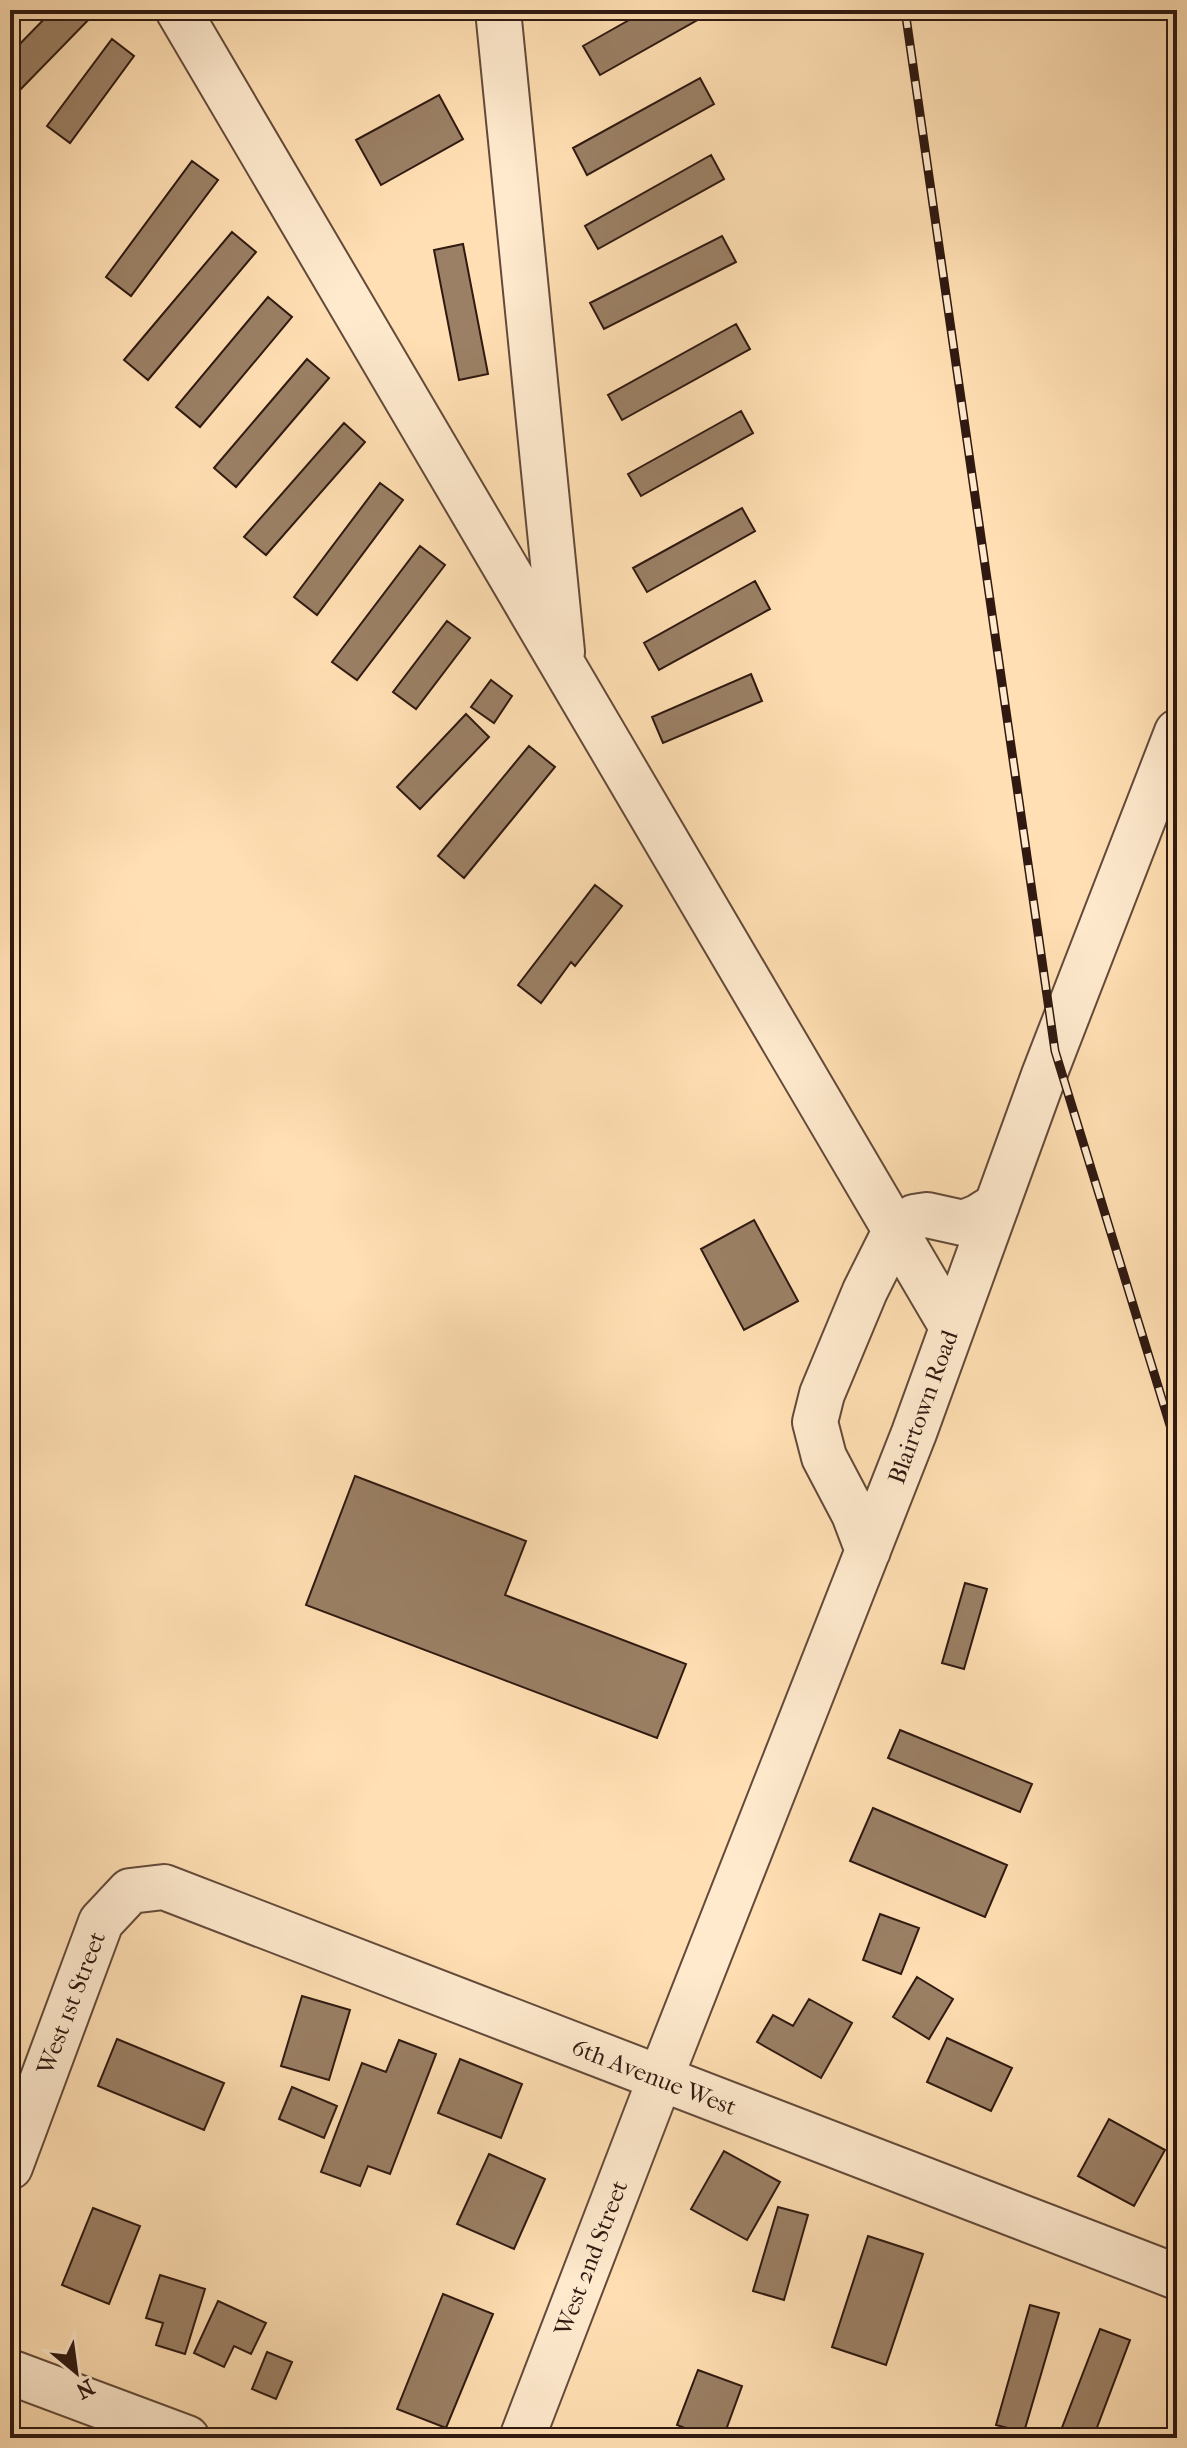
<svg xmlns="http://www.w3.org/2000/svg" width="1187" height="2448" viewBox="0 0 1187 2448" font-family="'IM FELL French Canon',serif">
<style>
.building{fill:#9b8065;stroke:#2f1911;stroke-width:2}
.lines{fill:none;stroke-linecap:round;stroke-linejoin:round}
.minor-casing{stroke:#634a3a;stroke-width:48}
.minor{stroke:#ffeace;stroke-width:44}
.rail-casing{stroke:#2f1911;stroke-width:9}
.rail{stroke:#ffeace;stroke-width:6;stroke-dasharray:18;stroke-linecap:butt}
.labels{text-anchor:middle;stroke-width:6;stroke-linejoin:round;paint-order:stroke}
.street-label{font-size:24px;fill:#2f1911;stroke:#ffeace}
</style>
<rect width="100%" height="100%" fill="#ffdfb3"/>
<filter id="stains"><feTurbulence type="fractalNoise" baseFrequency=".0025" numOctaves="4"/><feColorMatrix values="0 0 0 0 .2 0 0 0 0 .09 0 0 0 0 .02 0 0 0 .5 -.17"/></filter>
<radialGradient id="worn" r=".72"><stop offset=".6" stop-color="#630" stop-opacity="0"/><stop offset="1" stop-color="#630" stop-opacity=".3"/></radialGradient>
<path class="building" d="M53,10H98L16,94L10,87V54Z
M647,10H706L708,14L600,75L583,46Z
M112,39L134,56L70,143L47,126Z
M700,78L714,104L587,175L573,148Z
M439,95L463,139L381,185L356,140Z
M711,155L724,179L598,249L585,226Z
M192,161L218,180L131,296L106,277Z
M232,232L256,252L148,380L124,360Z
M722,236L736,262L604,329L590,303Z
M463,244L488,374L459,380L434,250Z
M268,297L292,317L200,427L176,407Z
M736,324L750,349L622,420L608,395Z
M307,359L329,378L236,487L214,468Z
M741,411L753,433L641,496L628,474Z
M344,423L365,442L266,555L244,537Z
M380,483L403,500L317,615L294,597Z
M742,508L755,531L647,592L633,568Z
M420,546L445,565L357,680L332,662Z
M755,581L770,609L659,670L644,643Z
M447,621L470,638L416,709L393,692Z
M751,674L762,701L663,743L652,717Z
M491,680L512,696L494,723L471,707Z
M466,714L489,737L420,809L397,787Z
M529,746L555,767L464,878L438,856Z
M595,885L622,906L575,966L571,962L541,1003L518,985Z
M754,1220L798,1301L744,1330L701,1249Z
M355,1476L526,1541L505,1595L686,1664L657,1738L306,1605Z
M965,1583L987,1589L964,1669L942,1663Z
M900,1730L1032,1784L1020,1812L888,1758Z
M873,1808L1007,1865L985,1917L850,1861Z
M880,1914L919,1928L901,1974L863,1960Z
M917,1977L953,1999L929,2039L893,2017Z
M302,1996L350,2010L329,2080L281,2066Z
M809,1999L852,2023L821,2078L757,2042L773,2015L793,2026Z
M947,2038L1012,2068L991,2111L927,2082Z
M117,2039L224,2083L204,2130L98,2086Z
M399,2040L436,2054L390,2174L368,2166L360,2186L321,2172L362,2063L386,2072Z
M460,2059L522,2084L501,2138L438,2113Z
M292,2087L337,2106L324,2138L279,2119Z
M1109,2119L1165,2150L1134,2206L1078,2176Z
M724,2151L780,2182L747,2240L691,2209Z
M489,2154L545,2179L514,2249L457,2224Z
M778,2207L808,2215L784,2300L753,2291Z
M93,2208L140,2226L109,2304L62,2285Z
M868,2236L923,2254L886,2365L832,2347Z
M160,2275L205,2289L185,2354L156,2345L163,2323L146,2318Z
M443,2294L493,2314L446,2428L397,2409Z
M218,2301L266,2323L251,2354L234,2346L224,2367L194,2353Z
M1030,2305L1059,2313L1024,2432L996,2425Z
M1100,2329L1130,2340L1093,2438H1058Z
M267,2352L292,2362L276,2399L252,2389Z
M698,2370L742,2386L723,2438H711L677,2425Z"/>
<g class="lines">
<g class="minor-casing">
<path id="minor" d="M178,10L952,1327
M498,10L562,652
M868,1551L854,1514L824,1457L815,1422L822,1394L865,1291L895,1231L914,1217L927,1215L963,1223L978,1217L997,1205
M10,2167L101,1922L130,1891L164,1887L1177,2277
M10,2372L187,2438
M522,2438L660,2079L914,1433L1044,1075L1177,732"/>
</g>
<use href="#minor" class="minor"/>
<g class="rail-casing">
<path id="rail" d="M905,10L1055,1051L1177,1448"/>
</g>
<use href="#rail" class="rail"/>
</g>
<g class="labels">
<g class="street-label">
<text transform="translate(923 1407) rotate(-70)" y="8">Blairtown Road</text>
<text transform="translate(71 2003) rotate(-69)" y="8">West 1st Street</text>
<text transform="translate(654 2077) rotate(21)" y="8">6th Avenue West</text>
<text transform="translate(591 2258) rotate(-69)" y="8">West 2nd Street</text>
</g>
</g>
<rect width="1187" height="2448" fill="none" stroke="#ffdfb3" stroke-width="40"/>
<rect x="12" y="12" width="1163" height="2424" fill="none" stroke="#2f1911" stroke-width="4"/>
<rect x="20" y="20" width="1147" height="2408" fill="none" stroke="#2f1911" stroke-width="2"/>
<g transform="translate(76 2372) rotate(151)" stroke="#ffeace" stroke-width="6" paint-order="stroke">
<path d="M0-6L14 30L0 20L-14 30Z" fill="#2f1911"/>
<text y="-12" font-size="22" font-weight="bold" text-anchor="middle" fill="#2f1911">N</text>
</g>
<rect width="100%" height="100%" filter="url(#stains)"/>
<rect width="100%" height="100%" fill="url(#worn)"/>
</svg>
